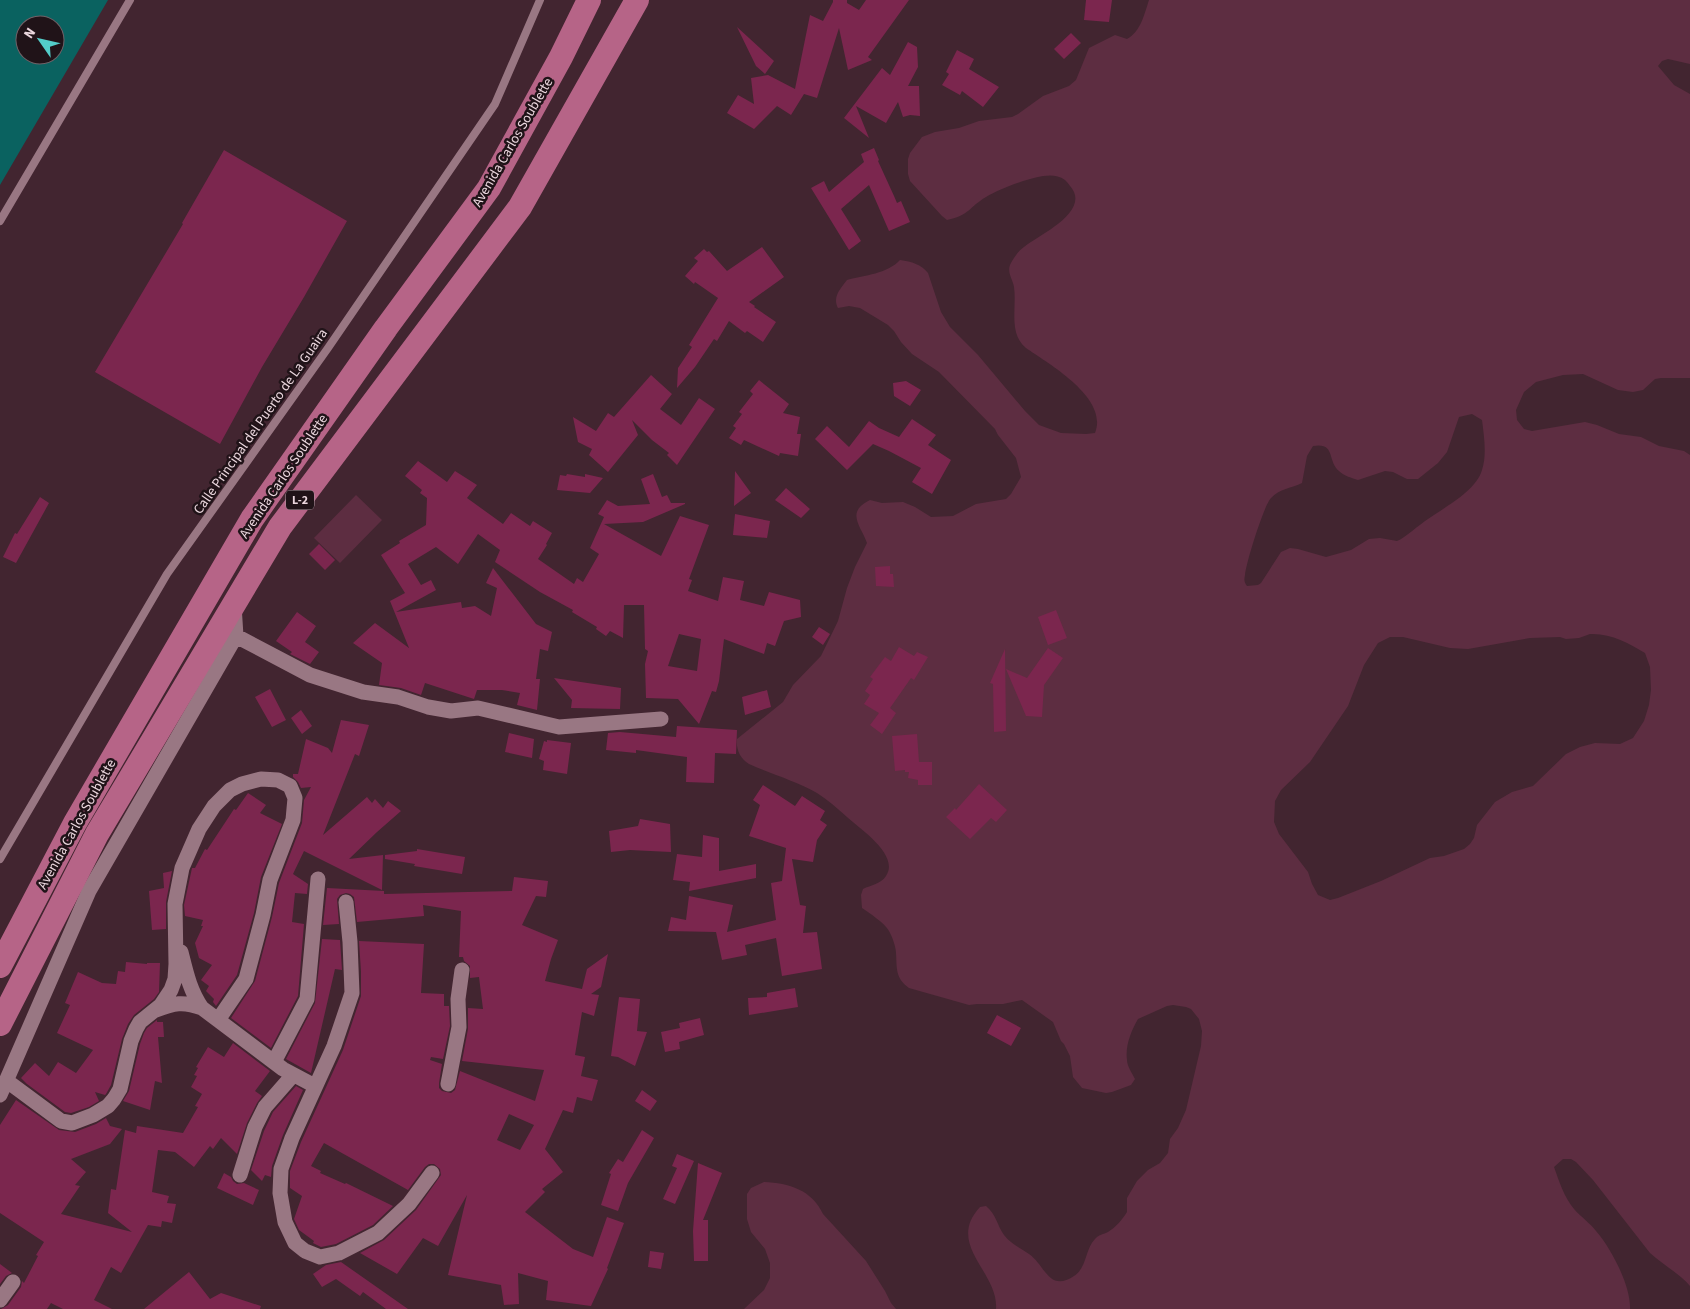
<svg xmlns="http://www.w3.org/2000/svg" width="1690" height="1309" viewBox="0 0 1690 1309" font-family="'Source Sans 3',sans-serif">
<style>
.green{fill:#5d2d41;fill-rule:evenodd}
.water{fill:#0a6260;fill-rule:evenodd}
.building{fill:#7b264e;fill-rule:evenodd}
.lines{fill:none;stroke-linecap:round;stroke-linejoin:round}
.lane{stroke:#997783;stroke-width:8}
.street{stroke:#997783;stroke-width:15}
.primary{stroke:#b66487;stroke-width:24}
.labels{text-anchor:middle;stroke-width:5;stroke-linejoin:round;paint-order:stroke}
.shield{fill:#201318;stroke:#ae9ca3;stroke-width:1}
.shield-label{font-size:12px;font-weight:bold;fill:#ebd7de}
.street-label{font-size:14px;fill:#ebd7de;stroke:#201318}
</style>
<rect width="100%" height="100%" fill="#422530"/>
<path class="green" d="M1149,0H1690V64L1668,59L1662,61L1658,66L1674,85L1690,94V378H1661L1655,379L1643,390L1633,392L1618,390L1583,374L1563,375L1536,382L1524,392L1516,410L1517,420L1524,429L1532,431L1585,422L1597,425L1619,434L1641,437L1659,446L1684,451L1690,455V1286C1679,1273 1663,1265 1650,1253L1593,1180L1576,1162L1571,1159H1563L1554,1167C1559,1181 1564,1197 1574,1209C1581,1217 1590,1223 1596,1231C1611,1248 1631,1286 1630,1309H996C999,1272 945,1245 980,1207L986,1206C996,1214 997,1225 1004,1235C1011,1244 1020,1248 1029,1254C1045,1265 1049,1293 1074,1276C1087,1268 1085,1249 1095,1239C1098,1235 1104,1234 1108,1232C1116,1227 1122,1220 1127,1212V1198L1137,1181L1148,1170L1160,1163L1168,1153L1170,1139L1178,1128L1186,1110L1201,1046L1202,1031L1199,1019L1191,1009L1186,1007L1173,1005L1167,1006L1138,1019C1131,1031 1125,1046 1127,1060C1127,1066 1132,1073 1135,1079L1131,1085L1112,1092L1106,1093L1082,1088L1073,1077L1070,1056L1064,1044L1061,1041L1053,1022L1022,1000L1003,1004H977L969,1005L909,988C895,978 897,968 896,953C896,947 892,936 889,931C885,923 869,913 862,908L861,895L863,889C871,885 881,884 886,876C900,855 860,829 847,817C837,808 828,800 817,793C796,781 771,774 749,764C740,758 736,750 737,739L783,702L793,685L821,656L838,621L847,588L855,567L867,543C861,526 845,512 870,500L882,503L903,502L915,507L931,517L953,516L976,504L1006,499L1011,494L1021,477L1016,458L998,435L995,429L939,372L912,354L901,342L894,331L888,325L860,308L849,306L838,308C832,297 841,288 847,280C865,275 887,274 900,260C912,262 921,264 928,273L941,312L950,327L978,355L1025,411L1039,425L1061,433L1086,434L1095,433C1109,398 1049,364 1026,348C1008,333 1017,308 1014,287C1013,280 1007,273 1010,265C1012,260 1019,250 1024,247C1038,236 1084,215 1074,192C1072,188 1068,183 1065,180C1058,175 1051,175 1043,176C1026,179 1001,188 986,197C969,207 970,215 947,220L942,216L910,181L908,174V159L910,153L922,137L935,132L959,128L979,121L1012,117L1018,114L1043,96L1069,86L1076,80L1089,48L1115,35L1127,39C1141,31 1144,15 1149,0ZM1472,414L1482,420C1484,436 1487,455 1482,470C1476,491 1445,507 1428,519C1420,524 1405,538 1397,541L1380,538L1369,539L1351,550L1326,557L1298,549L1290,548L1281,552L1261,583L1258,585L1247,586C1244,582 1244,580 1245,575C1246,563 1264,505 1271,498C1279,489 1292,488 1302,483L1307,456L1313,446C1336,442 1327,461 1339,471C1344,476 1352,478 1358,480L1385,471L1393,472L1407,479H1418L1438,463L1447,452L1459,417ZM1590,634C1611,633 1628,643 1645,653L1650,667L1651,690L1649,705L1644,721L1633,738L1620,744L1595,743L1580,747L1566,754L1533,786L1512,792L1495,802L1477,825L1474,838L1470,844L1464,849L1444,856L1430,858L1381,881L1338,898L1330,900L1318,895L1312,884L1308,872L1279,834L1274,822L1275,801L1281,790L1310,762L1348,706L1364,665L1378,643L1390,637H1403L1450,648L1468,649L1530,638L1560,637L1566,639L1579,638Z
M356,495L382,520L340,563L314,538Z
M764,1182C789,1183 812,1190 823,1214L866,1261L885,1291L891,1303L896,1309H744L764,1290L770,1278V1263L765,1249L751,1232L747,1219V1194L751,1188Z"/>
<path class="water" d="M0,0H108L0,185ZM25,25H55V55H25Z"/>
<path class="building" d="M833,0H847V3L859,10L866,0H909L868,57L872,60L848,70L839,28L817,98L804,94L791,115L777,106L754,129L727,113L738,95L754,104L751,78L768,75L795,89L810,15L823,21L833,2Z
M1086,0H1112L1109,22L1084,20Z
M737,27L774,61L765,74L756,66Z
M1071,33L1081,43L1064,59L1054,49Z
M908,42L917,47L918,67L908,86H919L920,116L910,115L903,117L898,102L886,123L856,106L869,138L844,118L882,68L890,75Z
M957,50L974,59L969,69L999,87L983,107L962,91L960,95L942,85L949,74L946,72Z
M874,148L879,160L878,161L894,196L897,203L901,201L910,222L889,231L869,185L841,209L861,241L849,250L811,188L824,181L829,192L864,162L861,154Z
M224,150L347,221L304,297L262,367L220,444L95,372L183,224L182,223Z
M762,247L784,277L749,302L755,306L754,307L776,322L763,342L747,331L745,333L729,321L717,341L714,339L695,367L677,388L678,368L692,347L689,345L718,298L695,282L694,284L685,276L698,261L694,258L704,249L707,252L709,251L727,271Z
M651,375L672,394L660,409L681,425L699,398L715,409L677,465L667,455L669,453L652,440L632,420L638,435L608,472L589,455L592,449L578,442L573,417L596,431L608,413L614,417Z
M759,380L789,404L783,413L800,417L797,434H801L798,456L780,453L779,456L744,440L741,445L729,438L736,428L733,426L742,414L739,412L753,394L750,391Z
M906,381L921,390L910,406L894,396L893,383Z
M912,419L936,435L928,445L951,460L932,494L912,482L921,468L889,451L873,444L847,470L815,439L827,426L849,447L869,421L879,428L899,437Z
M418,461L447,482L455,471L477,485L467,498L503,524L511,513L530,526L533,521L552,533L546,544L547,545L538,559L574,584L577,578L583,582L599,554L590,548L604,517L598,514L607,500L618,506L650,504L641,479L653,474L662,497L667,495L671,503H685V504L643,522L604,524L661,556L680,516L709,525L689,579L692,580L688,591L718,601L723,577L744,581L740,600L764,606L769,592L800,600L801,617L784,621L775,646L767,643L764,654L724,639L719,681L716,692L712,691L699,724L678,699L646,698L645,664L648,651L645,649L644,605H624L623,638L610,631L606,636L596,629L597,627L572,612L573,610L540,592L495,562L500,550L478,534L458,564L436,547L408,564L421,585L431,580L436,590L396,612L461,602L462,608L475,606L491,616L497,588L486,583L493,568L536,624L552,632L548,651L540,649L536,679H540L537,710L517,705L520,693L502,690H477L474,699L425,683L421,695L401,688L379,685L382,663L353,643L375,623L409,648L390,601L405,593L381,555L400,543L399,541L426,525L427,498L420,493L422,490L405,476ZM679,634L701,639L697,671L668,666Z
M735,471L751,493L734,506Z
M567,474L585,477V474L603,478L590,493L557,490L560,475L566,476Z
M786,488L810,509L801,518L775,500Z
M40,497L49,503L16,563L3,557L15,533L17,534Z
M735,514L770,521L767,538L733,535Z
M319,544L335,560L325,570L309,554Z
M890,566V574H893L894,587L876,586L875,567Z
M1056,610L1067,638L1048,645L1038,617Z
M297,612L316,626L305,642L319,652L310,664L290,654L292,652L276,641Z
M819,627L830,634L823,645L812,637Z
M899,647L914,656L917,652L928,657L914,680L911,678L890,708L896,713L882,734L870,725L879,713L864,704L870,695L865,691L873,679L870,677L885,657L891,661Z
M1048,648L1063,658L1044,685L1042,717L1026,716L1006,669L1027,678Z
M1005,649L1006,731L994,732L993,684L990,683Z
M554,678L621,688L620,709L571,708L572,700Z
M270,689L286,720L272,727L255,697Z
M767,690L771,707L745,715L742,697Z
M301,710L312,726L302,734L291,718Z
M341,720L369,725L359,756L355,754L323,835L367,797L372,803L375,799L383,808L388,801L401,811L377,832L349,859L383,855L382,890L304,851L293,874L308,884L307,894L295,893L292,922L304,924L298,996L271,1048L231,1018L255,981L272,917L279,883L302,823L304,800L311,787L301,788L298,782L293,777V774H298L306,739L328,748L332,753Z
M677,726L737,730L736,754L715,753L714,783L686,782L687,757L636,750V753L606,750L608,733L620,732L676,737Z
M509,733L534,739L532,758L505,752Z
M917,734L919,762H932V785H918V780L908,778L909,772H905V770L895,771L892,736Z
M547,740L571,743L567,774L543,770L544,761L539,759L544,741L547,742Z
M979,784L1007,810L996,822L991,818L970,839L946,817L955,808L956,810Z
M763,785L795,806L802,796L825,811L820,820L827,825L817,840L813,862L792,859L800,905L806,906L803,933L817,932L822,969L782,976L776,938L745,945L747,955L722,960L716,932L668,931L671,917L686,920L689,896L733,905L727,932L776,920L771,883L782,881L786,848L749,836L760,805L753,800Z
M248,793L266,805L260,813L282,824L261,877L254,913L237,975L216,1006L213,1002L214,999L206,991L209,986L201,980L212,965L199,958L195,943L203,926H201L203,920L185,916L184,905L192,868H195L205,849L207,850L234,809L236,810Z
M640,819L670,824L671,852L630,850L611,852L609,831L638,826Z
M703,835L719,838V871L756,864V878L689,891L690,882L673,880L677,854L702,857Z
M417,849L465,857L462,874L414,866L415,864L385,859V855L417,851Z
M172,871L166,902V929L152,930L149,891L164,888L163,873Z
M514,877L548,881L546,897L536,896L522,925L558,940L551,959L545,981L582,989L587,969L608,954L601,987L591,994L599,995L594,1016L582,1012L575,1055L585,1057L581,1076L598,1080L592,1101L577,1097L573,1113L563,1110L545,1149L563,1172L542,1189L545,1192L525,1212L573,1249L593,1257L607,1217L624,1223L607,1268L608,1269L591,1306L546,1300L548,1281L518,1273L519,1304L504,1305L501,1285L448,1275L467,1195L438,1246L423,1238L397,1274L360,1253L384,1240L416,1210L441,1175L440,1169L434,1164H429L425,1167L408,1190L324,1143L311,1166L321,1171L320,1173L345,1184L346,1183L393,1206L373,1225L336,1244L321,1247L313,1243L314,1241L299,1230L294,1219L302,1196L290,1188V1171L301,1142L343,1050L361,996V972L359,941L424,944L421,993L444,994V1006H449L450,1026L443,1059L431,1057L430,1060L442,1064L439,1083V1088L442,1091L451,1093L455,1090L460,1071L535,1101L544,1070L462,1061L468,1029V1008L483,1009L479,977L470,978V966L464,961L463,957H459L461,911L423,905L424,916L357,922L354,897L350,894L346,893L340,895L337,899L339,924L323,925L327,888L384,891V894L512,891ZM509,1114L534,1125L520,1150L497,1140Z
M322,939L340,940L342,970L335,969L311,1073L286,1059L315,1003Z
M126,962L147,964V963H160L159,992L154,999L134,1015L128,1024L122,1039L111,1085L106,1094L105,1095L95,1092L99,1101L89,1107L71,1113L65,1112L27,1084L21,1078L35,1063L49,1076L58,1062L76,1073L93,1050L57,1033L70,1005L65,1003L78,972L102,983L116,984L118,971L125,972Z
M795,988L798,1007L749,1015L748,998L767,997V993Z
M619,997L640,999L637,1031L647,1032L635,1066L618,1057L611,1056Z
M997,1015L1021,1028L1011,1046L987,1033Z
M700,1018L704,1035L679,1042L680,1049L665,1052L661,1032L680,1028L679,1023Z
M157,1020V1022H163L164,1037H158L162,1083L155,1081L150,1110L123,1101L129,1091L140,1044L144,1033L147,1028Z
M233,1043L270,1071L255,1091L262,1096L257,1103L247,1123L237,1154L221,1138L213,1149L210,1146L194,1167L175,1152L158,1150L152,1192L169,1196L167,1203L176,1204L172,1223L162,1221L161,1227L148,1225L121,1273L111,1267L94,1300L112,1309H63L51,1303L47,1309H1L8,1305L21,1287L22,1281L24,1283L38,1256L36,1255L44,1242L0,1213V1125L16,1100L59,1130L75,1132L96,1124L106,1118L110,1126L122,1129L110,1144L71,1159L86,1172L75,1185L80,1186L61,1214L132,1232L108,1213L111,1189L116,1190L125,1130L136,1133L137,1126L183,1133L198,1107L195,1106L202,1094L191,1087L197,1076L194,1075L198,1068L196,1067L208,1047L224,1057Z
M296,1086L303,1090L283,1135L272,1166L271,1177L265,1175L262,1181L251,1170L264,1131L273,1112Z
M642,1090L657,1101L650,1111L635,1101Z
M642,1130L654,1138L628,1183L618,1211L601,1205L611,1174L609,1173L618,1159L623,1162Z
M677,1154L694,1161L675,1204L663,1199L677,1168L672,1166Z
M698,1163L722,1173L703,1220H708V1261H694L693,1231Z
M224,1173L231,1177L233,1181L237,1184L244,1183L259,1190L253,1205L217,1188Z
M650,1251L664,1253L661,1269L648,1267Z
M341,1262L408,1309H386L363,1292L360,1296L336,1279L322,1287L313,1274L326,1265Z
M0,1264L12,1273L6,1276L0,1284Z
M189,1272L210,1299L221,1293L261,1306L260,1309H144Z"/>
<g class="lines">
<path class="lane" d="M0,221L130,0
M0,859L167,574L328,348L495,104L540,0"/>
<path class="street" d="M236,636L310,675L363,692L398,697L428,707L451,711L478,708L559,727L661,719
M346,902L350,942L352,993L334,1046L292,1138L281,1169L280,1193L285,1222L295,1243L305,1251L320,1257L339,1253L378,1233L409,1204L432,1173
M181,952C186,972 190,991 202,1008L283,1069L315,1086
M156,1010C174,1003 183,1001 202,1008
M274,1062L307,999L318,879
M7,1081L61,1121L72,1123L93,1115L108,1106L114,1099L120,1089L131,1041L136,1029L140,1022L161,1005L171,990L175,979L176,964L175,904L182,868L199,829L214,806L230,790L242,784L261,779L278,780L290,786L295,798L293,820L270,880L263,915L246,979L218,1020
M448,1084L459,1027L458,999L462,970
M0,1095L89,891L236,636L234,605
M240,1175L255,1127L265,1107L293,1075
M0,1300L13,1282"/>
<path class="primary" d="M0,966L75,823L252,519L386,328L489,188L561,57L589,0
M0,1024L97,834L280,527L520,207L637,0"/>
</g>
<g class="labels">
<rect class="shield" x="286" y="490.5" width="28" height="19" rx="4"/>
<g class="shield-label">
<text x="300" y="504">L-2</text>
</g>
<g class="street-label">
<text transform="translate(512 142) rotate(-60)" y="5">Avenida Carlos Soublette</text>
<text transform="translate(260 421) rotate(-55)" y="5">Calle Principal del Puerto de La Guaira</text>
<text transform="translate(283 476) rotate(-56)" y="5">Avenida Carlos Soublette</text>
<text transform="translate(76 824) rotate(-61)" y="5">Avenida Carlos Soublette</text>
</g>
</g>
<g transform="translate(40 40) rotate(304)"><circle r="24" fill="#201318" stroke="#716167"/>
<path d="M0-4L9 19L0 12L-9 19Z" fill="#53cdc9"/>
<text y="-8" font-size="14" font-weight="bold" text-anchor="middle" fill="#ebd7de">N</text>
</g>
</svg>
